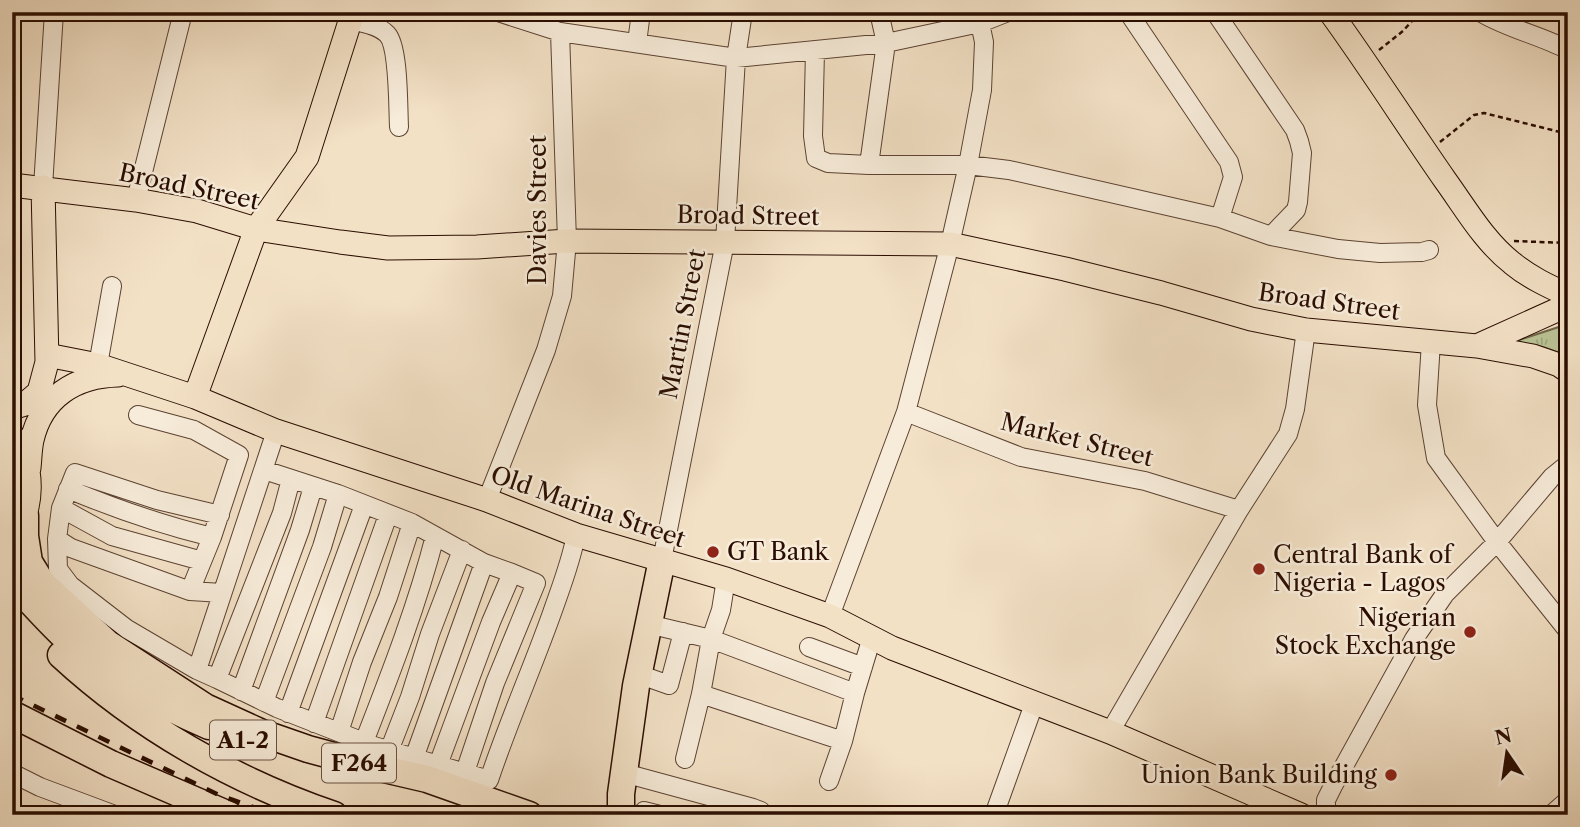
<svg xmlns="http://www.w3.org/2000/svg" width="1580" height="827" viewBox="0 0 1580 827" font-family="'Libre Caslon Text',serif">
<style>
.grass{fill:url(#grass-tufts);stroke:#72684a;stroke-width:2}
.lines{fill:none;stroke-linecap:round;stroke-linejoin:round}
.minor-casing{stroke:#5c4232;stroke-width:20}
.major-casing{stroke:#2a0d00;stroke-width:25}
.highway-casing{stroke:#2a0d00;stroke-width:29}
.path{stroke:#2a0d00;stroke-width:2.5;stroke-dasharray:5 3.5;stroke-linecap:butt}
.minor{stroke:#f7ecda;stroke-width:18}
.major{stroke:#f3e1c6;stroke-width:23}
.highway{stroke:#f3e1c6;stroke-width:26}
.rail{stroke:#2a0d00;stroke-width:4.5;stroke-dasharray:12 12;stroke-linecap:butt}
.poi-dot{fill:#8f2418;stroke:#f7ecda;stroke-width:2.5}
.labels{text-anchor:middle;stroke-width:5;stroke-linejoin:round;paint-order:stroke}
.shield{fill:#f7ecda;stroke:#685041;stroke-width:2}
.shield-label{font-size:23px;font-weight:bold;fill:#2a0d00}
.street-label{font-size:24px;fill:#2a0d00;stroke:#f7ecda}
.poi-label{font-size:24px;fill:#2a0d00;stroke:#f7ecda;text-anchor:start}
</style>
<defs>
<pattern id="grass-tufts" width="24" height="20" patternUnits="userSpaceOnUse" patternTransform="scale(1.75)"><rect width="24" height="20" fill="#bbc395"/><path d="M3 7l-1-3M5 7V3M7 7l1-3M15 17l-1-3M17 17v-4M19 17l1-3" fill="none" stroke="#a1a67f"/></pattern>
</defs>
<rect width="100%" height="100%" fill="#f3e1c6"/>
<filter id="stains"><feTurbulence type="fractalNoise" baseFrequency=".00286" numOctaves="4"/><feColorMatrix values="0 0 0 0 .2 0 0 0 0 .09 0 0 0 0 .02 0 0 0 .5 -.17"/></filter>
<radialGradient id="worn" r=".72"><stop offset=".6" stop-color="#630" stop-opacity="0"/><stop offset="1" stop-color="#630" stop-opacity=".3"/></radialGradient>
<path class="grass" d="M1568,324V356L1543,347L1513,342Z"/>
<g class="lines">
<g class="minor-casing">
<path id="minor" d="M498,12L560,32L736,58L886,43L980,23L1008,12
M879,12L886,43L869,165H968L1009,170L1220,218L1271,236L1338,249L1380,253L1422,252L1429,250
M1128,12L1229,162L1233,177L1220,218
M1215,12L1295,130L1299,141L1302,153L1298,202L1296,210L1271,236
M1480,12C1508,29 1540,35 1568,50
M351,20C363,23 378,25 387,34C399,46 398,108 399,127
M637,43L641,12
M815,51L813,136L816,158L828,163L869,165
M43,187L54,12
M136,200L183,12
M1431,342L1427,405L1436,458L1497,542L1568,631
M98,365L112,286
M906,412L1021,457L1145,481L1239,510
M138,415L194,430L239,455L212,537L190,591
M264,470L338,494L412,523L484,563L512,573L491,622L438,765
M291,479L282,513L217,679L277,708L374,746L489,780C508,723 532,669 552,613C561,587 571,562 576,535
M68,489C116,509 162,525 212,537
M487,500L546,350L562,296L567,241L560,32
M61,508L112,536L202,561
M57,539L71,548L190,591L222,593
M662,560L725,242L736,58L743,12
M726,579L721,610L711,639L855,693L872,637
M830,616L906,412L950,244L968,165L982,90L984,42L980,23
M648,624L711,639L701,694L685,759
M809,647L863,667
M197,670L276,431
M638,674L669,685L683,632
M217,679L197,670L127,629L70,585L58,569L57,539L61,508L75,473L157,500L220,515
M241,691L300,530L313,487
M701,694L843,741L855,693
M264,702L322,547L338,494
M288,713L364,505
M314,723L388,515
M339,732L362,662L388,597L412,523
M1110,732L1239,510L1288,434L1295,409L1306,330
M364,742C390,675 417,606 435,536
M389,751L410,697L430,634L462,550
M414,758L484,563
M465,772L495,683L536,583L512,573
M12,773L40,787L115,815
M624,773L753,808L761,811L763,815
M829,781L843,741
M644,811L660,815
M994,815L1034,704
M1326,815V800L1333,786L1414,639L1445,594L1497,542L1552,477L1568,464
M1551,815L1568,800"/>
</g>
<g class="major-casing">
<path id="major" d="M1330,12C1370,67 1406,124 1445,180C1466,209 1484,241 1512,263C1529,277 1548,286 1568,295
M12,185L136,200L197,211L256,229L340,242L388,248L477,247L567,241L950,244L1065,269L1161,293L1251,319L1306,330L1477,346L1533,356L1559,365L1568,371
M1477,346L1568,305
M47,355L98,365L195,397L276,431L487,500L576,535L726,579L830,616L892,648L1110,732L1301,815
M195,397L256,229L307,157L353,12
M12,408L25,404L39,392L47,362L43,187
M12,435C36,466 34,509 12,542
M29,468C30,459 30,449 32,440C42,397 75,376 118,375"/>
</g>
<g class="highway-casing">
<path id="highway" d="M25,515V536L29,562L42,583L108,644L205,707L262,733L308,749L371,766L427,779L529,815
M12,581C29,600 46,619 65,637C106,674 158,704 209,726
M61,655C139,727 234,781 334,815
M12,714L111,764L229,815
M621,815V794L636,686L662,560"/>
</g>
<path class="path" d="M1379,50L1403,31L1420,12
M1440,142L1474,115L1484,113L1568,134
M1514,241L1568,243
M1565,243L1568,224"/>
<use href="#minor" class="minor"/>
<use href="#major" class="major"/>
<use href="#highway" class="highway"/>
<path class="rail" d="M12,695L219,795L275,815"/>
</g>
<g class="poi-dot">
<circle cx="713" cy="552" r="7"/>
<circle cx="1259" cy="569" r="7"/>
<circle cx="1470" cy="632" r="7"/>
<circle cx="1391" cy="775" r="7"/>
</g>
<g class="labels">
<g class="shield">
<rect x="210" y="720.5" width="66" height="39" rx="5"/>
<rect x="322" y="743.5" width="74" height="39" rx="5"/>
</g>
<g class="shield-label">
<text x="243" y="748">A1-2</text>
<text x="359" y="771">F264</text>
</g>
<g class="street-label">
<text transform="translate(189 187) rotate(12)" y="8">Broad Street</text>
<text transform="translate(538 210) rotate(-90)" y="8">Davies Street</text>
<text transform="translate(748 216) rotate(1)" y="8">Broad Street</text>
<text transform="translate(1329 302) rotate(8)" y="8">Broad Street</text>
<text transform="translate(683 324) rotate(-79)" y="8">Martin Street</text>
<text transform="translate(1077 440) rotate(14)" y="8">Market Street</text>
<text transform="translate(588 507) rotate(19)" y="8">Old Marina Street</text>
</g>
<g class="poi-label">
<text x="727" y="560">GT Bank</text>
<text x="1273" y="563">Central Bank of<tspan x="1273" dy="28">Nigeria - Lagos</tspan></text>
<text x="1456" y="626" text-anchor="end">Nigerian<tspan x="1456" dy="28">Stock Exchange</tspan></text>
<text x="1377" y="783" text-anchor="end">Union Bank Building</text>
</g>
</g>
<rect width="1580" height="827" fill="none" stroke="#f3e1c6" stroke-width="42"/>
<rect x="14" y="14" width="1552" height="799" fill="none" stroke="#2a0d00" stroke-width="3.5"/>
<rect x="21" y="21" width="1538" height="785" fill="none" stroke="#2a0d00" stroke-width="2"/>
<g transform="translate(1507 753) rotate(347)" stroke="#f7ecda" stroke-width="5" paint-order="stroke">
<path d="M0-5L12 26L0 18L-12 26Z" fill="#2a0d00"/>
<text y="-10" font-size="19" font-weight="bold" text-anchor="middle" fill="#2a0d00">N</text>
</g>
<rect width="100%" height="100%" filter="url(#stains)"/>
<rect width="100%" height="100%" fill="url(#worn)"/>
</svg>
